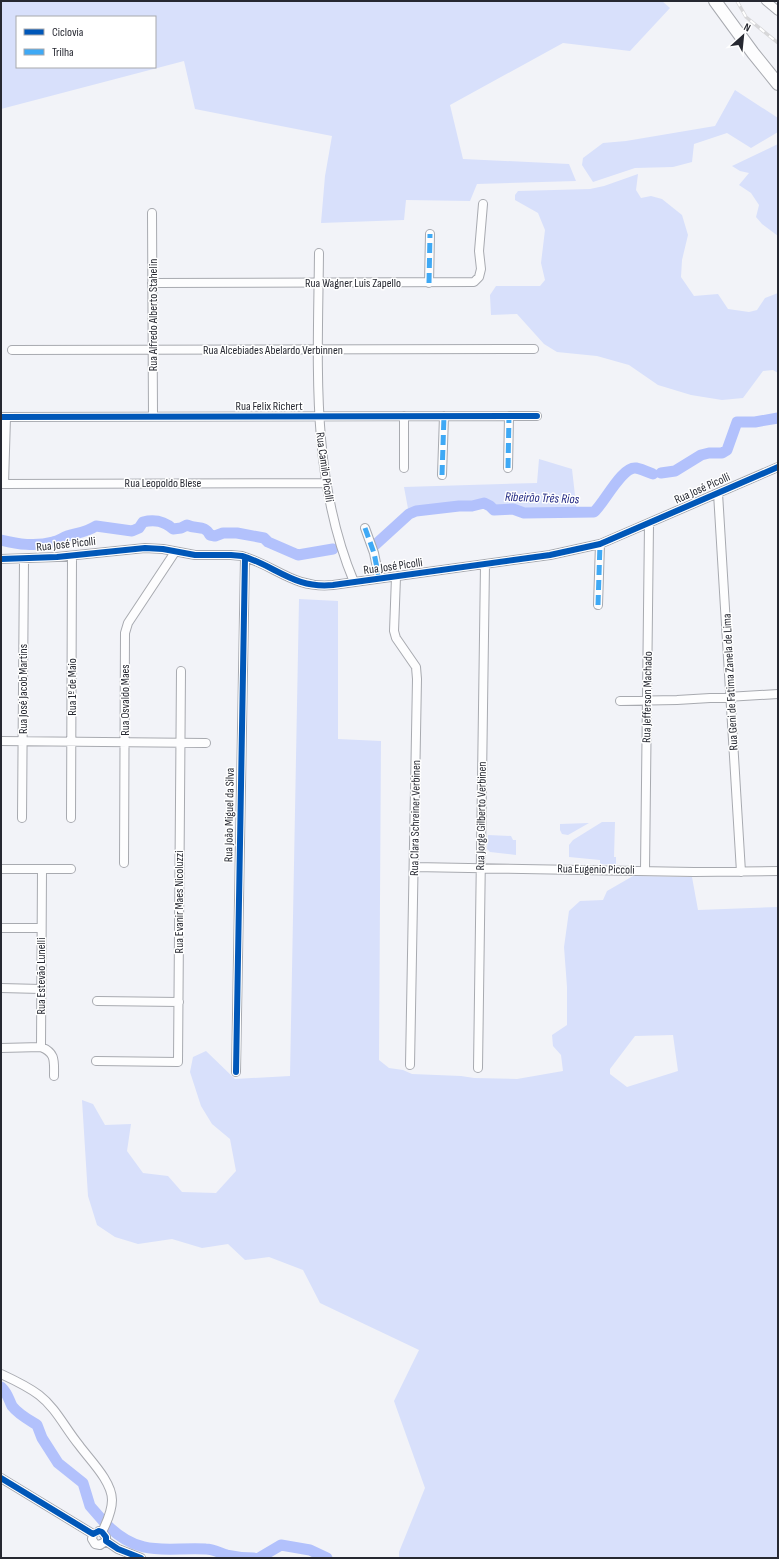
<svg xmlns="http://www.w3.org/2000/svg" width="779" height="1559" viewBox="0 0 779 1559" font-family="'Sofia Sans Condensed',sans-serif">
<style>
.green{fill:#d8e0fb;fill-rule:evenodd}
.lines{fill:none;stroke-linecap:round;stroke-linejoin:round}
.river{stroke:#b2c1fc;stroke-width:11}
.minor-casing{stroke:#a8aab0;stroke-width:10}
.highway-casing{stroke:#a8aab0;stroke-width:14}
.minor{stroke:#fdfdfe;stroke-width:8}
.highway{stroke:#fdfdfe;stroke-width:12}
.rail-casing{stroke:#d7d7d9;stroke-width:3.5}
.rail{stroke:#fff;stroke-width:2;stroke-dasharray:6;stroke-linecap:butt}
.quiet{stroke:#3fa9f5;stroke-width:5;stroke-dasharray:10 5;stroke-linecap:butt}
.cycleway-casing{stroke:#fff;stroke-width:8}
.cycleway{stroke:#0057b8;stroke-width:6}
.labels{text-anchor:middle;stroke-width:3;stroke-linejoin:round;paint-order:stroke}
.street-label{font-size:12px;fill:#262831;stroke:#fff}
.water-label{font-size:13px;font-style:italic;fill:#1f2681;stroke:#fff}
</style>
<rect width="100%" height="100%" fill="#f2f3f8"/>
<path class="green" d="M1,1H662L670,8L630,51L563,43L450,105L463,159L569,164L576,181L477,184L470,201L406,200L404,220L321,223L325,176L332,136L195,109L184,61L1,109ZM17,17H155V67H17Z
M735,90L778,118V132L751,148L727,133L694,144L692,162L673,167L635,168L593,182L582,165L583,158L603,143L626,141L715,126Z
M778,144V236L762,224L756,217L759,205L751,193L739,185L749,173L740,171L732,166Z
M638,174L636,190L641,198L651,196L662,199L682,215L688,235L682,260L681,277L694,296L718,294L728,309L749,312L757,310L765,298L778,293V373L773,370L763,371L743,398L722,400L691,395L658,385L629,365L597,356L557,352L544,344L517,314L491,315L490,295L496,286H540L545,280L541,263L545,230L538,213L515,200V195L518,191L590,189L604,186Z
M539,459L572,469L577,513H524L513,509L494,510L490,506L484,503L472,506L429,509L409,514L404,487L537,483Z
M299,599L338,601V739L381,741L379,1060L389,1068L403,1070L412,1074L461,1076L474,1078L517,1079L563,1071L561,1055L553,1046L552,1035L567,1025V987L564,947L569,911L580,901L603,900L607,891L633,876L692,877L698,910L778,907V1558H399V1552L425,1488L394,1401L419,1350L320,1303L303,1270L269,1257L245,1260L228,1244L202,1248L172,1239L138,1244L115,1237L97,1225L88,1196L82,1100L93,1104L105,1125L131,1124L127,1151L143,1173L168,1176L182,1192L216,1193L236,1171L230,1139L212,1124L201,1106L190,1072L193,1057L206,1051L235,1079L290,1076ZM673,1035L678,1071L627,1087L610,1074V1069L635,1036Z
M602,822H615L614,857H616V865L600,864V860L569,857V845L573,840Z
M589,823L568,835L562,834L560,830V824Z
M488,835L511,836L513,840H516V855L490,852L487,849Z"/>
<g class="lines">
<path class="river" d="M661,473L675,471L701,455L709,453H722L727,450L737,422H755L778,418
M1,540C18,544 35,547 53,542C58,541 62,538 67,536C77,533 87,532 96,526L132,531L139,528L143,522C155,519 164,521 173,529L181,528L187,525C197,530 204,524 210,535L215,536L223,533H237L264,538L268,542L298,555L333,549
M375,545L409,514L416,511L459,506H472L484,503L490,506L494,510L513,509L524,513L594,512C605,502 622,466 636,468C641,469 648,472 653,474
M1,1387C8,1394 8,1398 12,1406C18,1414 29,1420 37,1425L42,1438L58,1463L83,1483L90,1506L104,1522
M108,1526C141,1558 166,1547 206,1549C213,1549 220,1553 227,1555C236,1557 245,1558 254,1558
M259,1558L281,1545L310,1550L327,1558"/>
<g class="minor-casing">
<path id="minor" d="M766,1L778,11
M152,213L153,416
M319,253C318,364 310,477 354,582
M152,283L474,282L479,277L481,269L479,251L483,204
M429,283L430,234
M12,350L534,349
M1,417L537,416
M404,468V416
M508,468L509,416
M442,475L444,416
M1,484L326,483
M4,484L6,417
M718,493L741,872
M365,528L374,553L379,578
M1,559L57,557L145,548L163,549L195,555H231L242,556C276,566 294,589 333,585L550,555L600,544L778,467
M396,577L394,631L396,638L416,667L417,679L410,1065
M598,605L600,544
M620,701L677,700L778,694
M1,741L206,743
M22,818L24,559
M71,818L72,556
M124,863L125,633L128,623L175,552
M414,867L694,872L778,871
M1,869H71
M42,870L41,1047C56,1053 54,1061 54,1076
M645,870L649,524
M1,928H41
M1,988L41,989
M97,1001L179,1002
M1,1048L41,1047
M96,1061L178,1062L181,671
M478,1068L485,564
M236,1072L245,557
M1,1374C14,1380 27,1386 39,1395C56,1408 65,1428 79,1445C89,1459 112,1481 112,1500C112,1511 107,1522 102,1532
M1,1478L93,1534
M99,1531L102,1532L106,1537V1541L118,1549L141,1558
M93,1534L92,1539L95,1544L100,1545L106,1541"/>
</g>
<g class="highway-casing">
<path id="highway" d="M715,1L753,53L778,84"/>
</g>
<use href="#minor" class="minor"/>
<use href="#highway" class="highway"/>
<g class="rail-casing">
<path id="rail" d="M737,1L746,17L778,43"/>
</g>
<use href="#rail" class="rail"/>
<path class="quiet" d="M429,283L430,234
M508,468L509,416
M442,475L444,416
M365,528L374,553L379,578
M598,605L600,544"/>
<g class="cycleway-casing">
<path id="cycleway" d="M1,417L537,416
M1,559L57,557L145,548L163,549L195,555H231L242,556C276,566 294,589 333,585L550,555L600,544L778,467
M236,1072L245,557
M1,1478L93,1534L99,1531L102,1532L106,1537V1541L118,1549L141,1558"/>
</g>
<use href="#cycleway" class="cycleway"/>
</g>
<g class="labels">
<g class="street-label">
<text x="353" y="287">Rua Wagner Luis Zapello</text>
<text transform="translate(153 315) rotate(-90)" y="4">Rua Alfredo Alberto Stahelin</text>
<text x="273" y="354">Rua Alcebiades Abelardo Verbinnen</text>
<text x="269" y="410">Rua Felix Richert</text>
<text transform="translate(325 467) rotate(82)" y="4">Rua Camilo Picolli</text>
<text x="163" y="487">Rua Leopoldo Blese</text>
<text transform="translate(702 488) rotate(-24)" y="4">Rua José Picolli</text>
<text transform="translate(66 544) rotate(-6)" y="4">Rua José Picolli</text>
<text transform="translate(393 566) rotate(-8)" y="4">Rua José Picolli</text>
<text transform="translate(730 682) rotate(-93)" y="4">Rua Geni de Fatima Zanela de Lima</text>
<text transform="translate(72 687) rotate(-90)" y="4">Rua 1º de Maio</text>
<text transform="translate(23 689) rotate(-90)" y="4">Rua José Jacob Martins</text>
<text transform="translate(647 697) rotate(-89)" y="4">Rua Jefferson Machado</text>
<text transform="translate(125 700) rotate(-90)" y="4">Rua Osvaldo Maes</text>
<text transform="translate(229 815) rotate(-89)" y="4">Rua João Miguel da Silva</text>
<text transform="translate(481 816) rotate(-89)" y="4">Rua Jorge Gilberto Verbinen</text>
<text transform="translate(415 818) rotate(-89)" y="4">Rua Clara Schreiner Verbinen</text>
<text transform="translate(596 869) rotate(1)" y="4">Rua Eugenio Piccoli</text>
<text transform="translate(179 902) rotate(-90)" y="4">Rua Evanir Maes Nicoluzzi</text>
<text transform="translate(41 976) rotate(-90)" y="4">Rua Estevão Lunelli</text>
</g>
<g class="water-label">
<text transform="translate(542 497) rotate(2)" y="5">Ribeirão Três Rios</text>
</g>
</g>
<rect width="779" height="1559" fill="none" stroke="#262831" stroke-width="4"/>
<rect x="16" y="16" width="140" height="52" fill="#ffffff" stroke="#a8a9ad"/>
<rect x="24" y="29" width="20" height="6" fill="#0057b8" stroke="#a8a9ad"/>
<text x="52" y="36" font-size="12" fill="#262831">Ciclovia</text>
<rect x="24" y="49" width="20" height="6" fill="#3fa9f5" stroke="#a8a9ad"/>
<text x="52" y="56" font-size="12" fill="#262831">Trilha</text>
<g transform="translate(743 36) rotate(27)" stroke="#ffffff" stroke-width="3" paint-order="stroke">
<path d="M0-3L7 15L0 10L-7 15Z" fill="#262831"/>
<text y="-6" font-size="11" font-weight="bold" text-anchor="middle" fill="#262831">N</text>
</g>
</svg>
